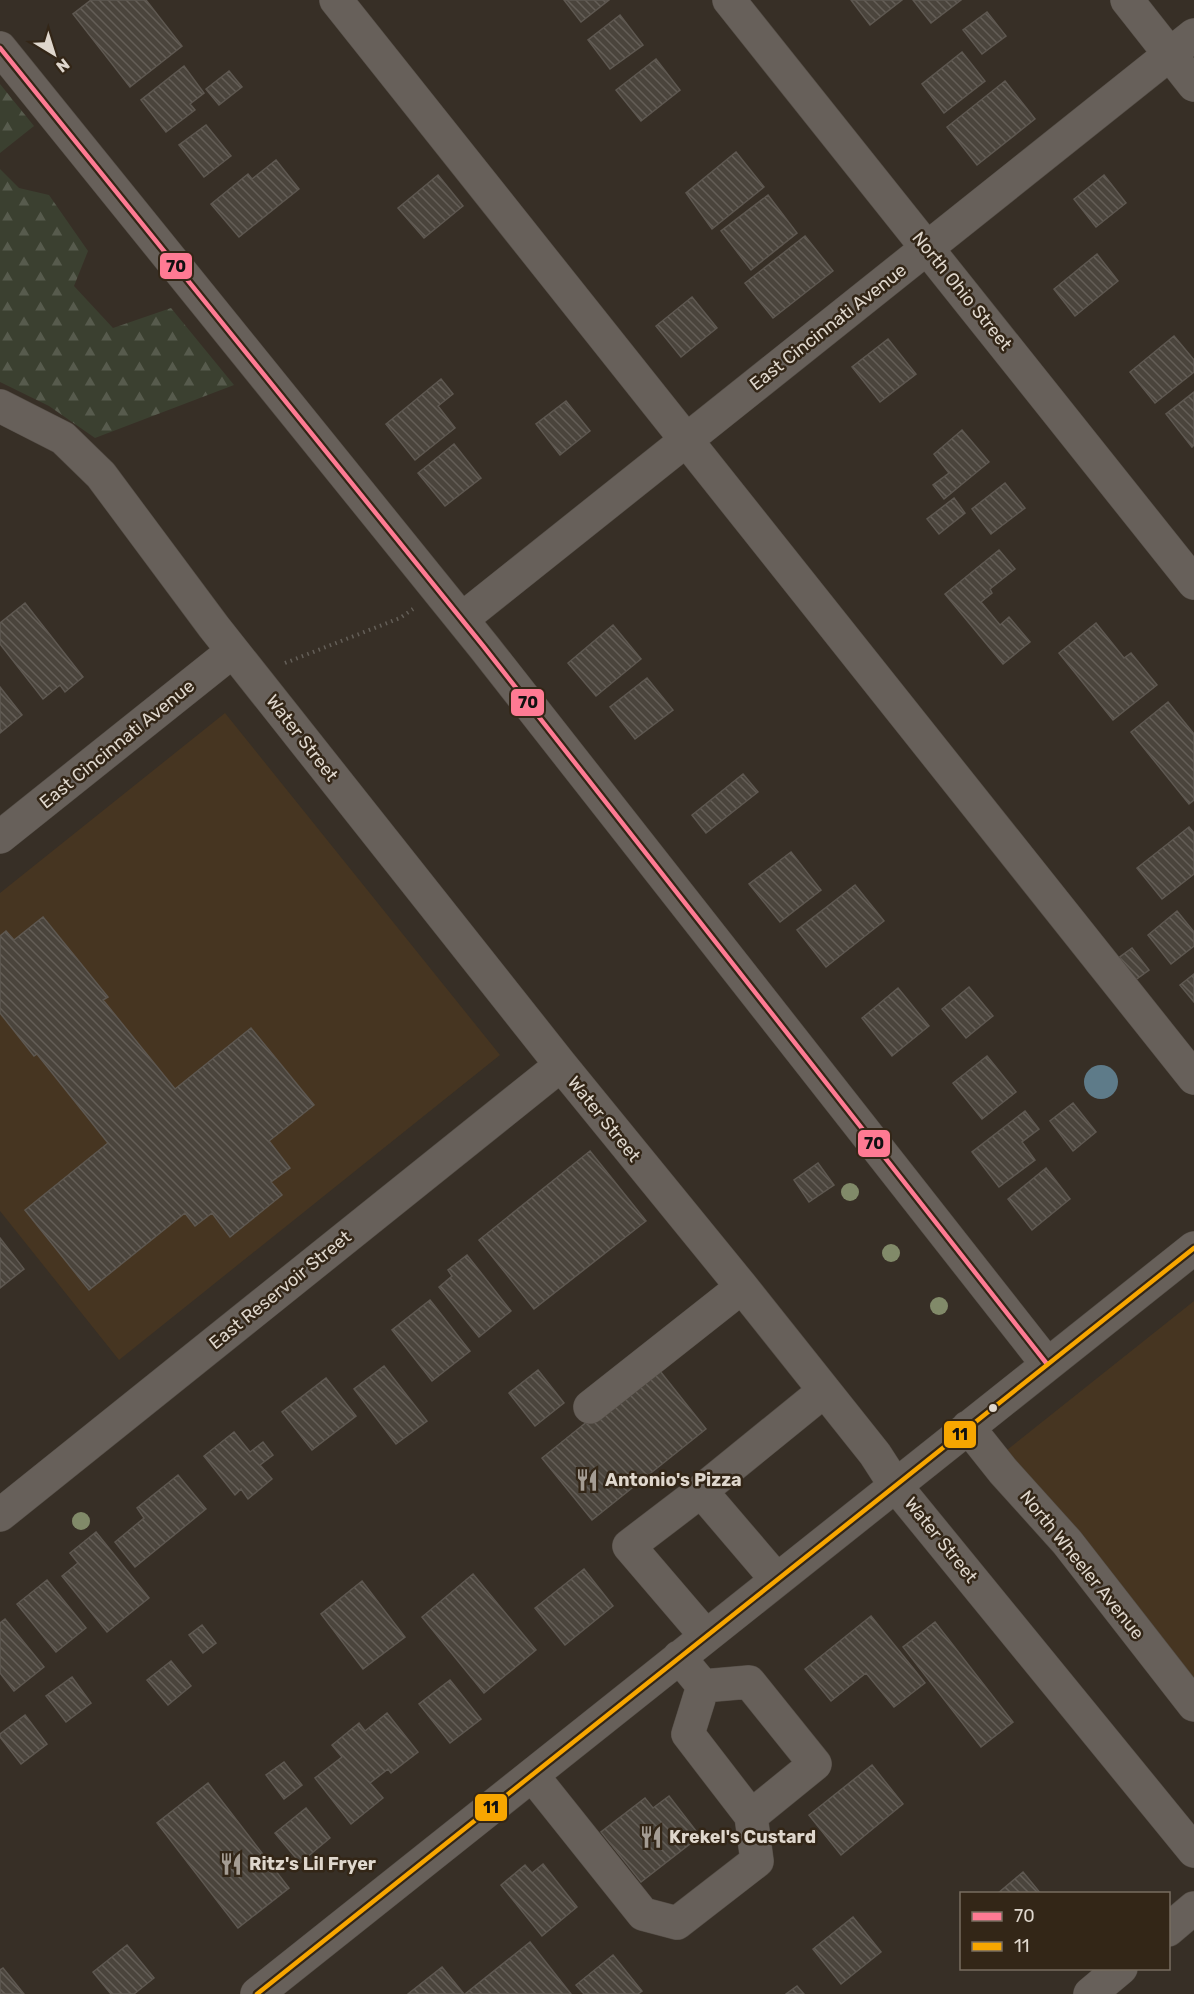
<svg xmlns="http://www.w3.org/2000/svg" width="1194" height="1994" viewBox="0 0 1194 1994" font-family="Rubik,sans-serif">
<style>
.built{fill:#463521}
.forest{fill:url(#forest-firs)}
.water{fill:#5e7b89}
.building{fill:url(#building-back-hatch);stroke:#5e5851;stroke-width:1.5}
.lines{fill:none;stroke-linecap:round;stroke-linejoin:round}
.minor-casing{stroke:#544d46;stroke-width:34}
.path{stroke:#645f58;stroke-width:4;stroke-dasharray:1.5 4.5;stroke-linecap:butt}
.minor{stroke:#67605a;stroke-width:33}
.bus-1-casing{stroke:#332617;stroke-width:9}
.bus-2-casing{stroke:#332617;stroke-width:9}
.bus-1{stroke:#fe7a93;stroke-width:4.5}
.bus-2{stroke:#f7a600;stroke-width:4.5}
.tree{fill:#818a69}
.bus-dot{fill:#dfd7cd;stroke:#332617;stroke-width:2}
.labels{text-anchor:middle;stroke-width:5;stroke-linejoin:round;paint-order:stroke}
.street-label{font-size:18px;fill:#dfd7cd;stroke:#332617}
.poi-label{font-size:18px;font-weight:bold;fill:#dfd7cd;stroke:#332617;text-anchor:start}
.line-badge{stroke:#332617;stroke-width:2}
.pale-badge-label{font-size:16px;text-anchor:middle;font-weight:bold;fill:#111}
</style>
<defs>
<pattern id="forest-firs" width="22" height="20" patternUnits="userSpaceOnUse" patternTransform="scale(1.5)"><rect width="22" height="20" fill="#3b4030"/><path d="M5 1l3.5 6h-7zM16 11l3.5 6h-7z" fill="#575b4d"/></pattern>
<pattern id="building-back-hatch" width="6" height="6" patternUnits="userSpaceOnUse" patternTransform="scale(1.5)"><rect width="6" height="6" fill="#4a443c"/><path d="M-1 5l2 2M0 0l6 6M5-1l2 2" fill="none" stroke="#645e57"/></pattern>
</defs>
<rect width="100%" height="100%" fill="#372f26"/>
<path class="built" d="M225,713L500,1055L119,1360L0,1211V893Z
M1194,1301V1686L1007,1450Z"/>
<path class="forest" d="M0,84L34,126L0,153Z
M0,169L19,188L49,195L88,251L74,286L113,328L171,308L234,385L95,438L49,406L0,382Z"/>
<path class="water" d="M1084 1082a17 17 0 1 1 34 0a17 17 0 1 1-34 0Z"/>
<path class="building" d="M91,0H146L182,46L130,87L73,14Z
M564,0H609L581,22Z
M851,0H902L870,25Z
M913,0H961L931,23Z
M987,12L1006,36L982,54L963,30Z
M620,15L643,45L610,69L588,40Z
M962,52L985,81L944,113L922,84Z
M656,59L680,90L641,121L616,90Z
M184,66L204,93L190,104L195,110L166,132L141,100Z
M229,71L242,87L219,105L206,89Z
M1005,81L1035,119L977,165L947,127Z
M206,125L231,156L204,177L179,145Z
M736,152L764,187L712,229L686,193Z
M276,160L299,189L239,237L211,204L248,174L252,179Z
M438,175L463,206L424,238L398,208Z
M1104,175L1126,203L1096,227L1074,199Z
M768,195L797,233L751,270L721,231Z
M805,236L833,271L773,318L745,283Z
M1097,254L1118,281L1075,316L1054,289Z
M692,297L717,328L681,357L656,326Z
M1174,336L1194,360V372L1155,403L1130,372Z
M888,339L916,374L880,402L852,367Z
M441,379L453,394L438,406L455,428L415,460L386,424Z
M1194,392V445L1192,447L1166,414Z
M566,401L590,431L560,455L536,424Z
M962,430L989,462L944,499L933,485L949,473L934,454Z
M454,444L481,478L445,506L418,473Z
M1005,483L1025,508L991,534L972,509Z
M954,498L965,513L939,534L927,519Z
M999,550L1015,569L990,589L992,593L981,602L1000,625L1009,617L1030,642L1003,664L945,594Z
M25,603L83,677L65,692L60,685L43,699L0,644V623Z
M1096,623L1124,658L1131,653L1157,685L1113,720L1059,653Z
M613,625L641,659L596,696L568,663Z
M647,678L673,710L635,739L610,707Z
M0,687L22,715L0,733Z
M1168,702L1194,734V800L1189,804L1131,732Z
M743,774L758,792L706,833L692,815Z
M1189,827L1194,833V874L1162,899L1137,868Z
M791,852L821,890L780,922L749,884Z
M855,885L884,921L826,967L797,930Z
M1177,911L1194,932V946L1171,964L1148,935Z
M43,917L108,997L103,1000L175,1089L251,1028L314,1105L269,1141L290,1168L271,1182L282,1195L230,1237L212,1213L195,1226L185,1213L89,1290L25,1210L108,1143L37,1054L34,1056L0,1013V936L6,931L14,940Z
M1132,948L1149,970L1134,981L1117,959Z
M1194,974V1002L1180,985Z
M969,987L993,1016L966,1038L942,1009Z
M898,988L929,1026L892,1056L862,1018Z
M987,1056L1016,1092L982,1119L953,1083Z
M1073,1103L1096,1132L1073,1151L1050,1121Z
M1025,1111L1039,1129L1022,1142L1035,1160L999,1187L972,1152Z
M590,1151L646,1221L534,1309L479,1240Z
M818,1163L834,1185L809,1202L794,1180Z
M1046,1168L1070,1199L1032,1230L1008,1199Z
M0,1238L24,1269L0,1288Z
M467,1255L511,1311L479,1337L439,1287L452,1276L448,1270Z
M430,1300L470,1351L432,1381L392,1330Z
M384,1366L427,1421L396,1444L354,1389Z
M656,1366L706,1429L592,1520L542,1458Z
M538,1370L564,1403L535,1426L509,1393Z
M326,1378L356,1416L312,1450L282,1412Z
M234,1432L250,1452L263,1442L273,1455L260,1465L272,1479L248,1499L241,1489L235,1495L204,1456Z
M178,1475L206,1509L135,1567L115,1542L144,1518L137,1508Z
M96,1532L149,1598L107,1632L62,1576L78,1563L70,1553Z
M584,1569L613,1606L565,1645L535,1608Z
M473,1574L536,1650L484,1693L422,1617Z
M47,1580L86,1628L56,1652L17,1604Z
M362,1581L405,1637L363,1669L321,1614Z
M871,1616L925,1683L894,1707L866,1673L831,1701L805,1669Z
M5,1619L44,1667L14,1691L0,1673V1623Z
M935,1622L1013,1722L981,1747L903,1647Z
M202,1625L216,1643L203,1653L189,1635Z
M171,1661L191,1686L168,1705L147,1680Z
M72,1677L91,1703L66,1722L46,1696Z
M450,1680L481,1719L450,1743L419,1704Z
M387,1713L418,1752L391,1773L388,1769L370,1783L383,1798L351,1824L315,1778L342,1757L332,1745L359,1723L365,1731Z
M25,1715L47,1744L21,1764L0,1737V1734Z
M284,1762L302,1785L284,1799L266,1775Z
M872,1765L903,1804L841,1855L809,1815Z
M208,1783L289,1888L238,1928L157,1823Z
M669,1796L700,1836L641,1882L601,1832L645,1798L653,1808Z
M306,1808L330,1838L300,1863L275,1833Z
M543,1864L577,1907L542,1936L501,1885L525,1865L532,1873Z
M1023,1872L1041,1894H997Z
M853,1917L881,1952L841,1984L813,1949Z
M530,1942L571,1994H465Z
M127,1945L154,1978L134,1994H111L93,1972Z
M613,1955L642,1991L638,1994H584L576,1985Z
M442,1967L464,1994H408Z
M3,1968L24,1994H0V1970Z
M797,1986L804,1994H786Z"/>
<g class="lines">
<g class="minor-casing">
<path id="minor" d="M336,0L1194,1078
M729,0L1194,583
M1127,0L1194,85
M0,48L484,647L1047,1364
M0,406L63,438L101,475L214,627L561,1065L742,1287L875,1454L895,1485L1194,1851
M462,619L1194,35
M0,837L233,651
M590,1407L742,1287
M968,1427L1003,1471L1067,1542L1194,1705
M701,1491L629,1546L706,1636
M0,1515L561,1065
M777,1580L701,1491L824,1391
M679,1657L703,1686L749,1682L815,1764L751,1816L688,1734L703,1686
M532,1775L643,1914L677,1923L757,1861L751,1816
M1168,1930L1194,1908
M257,1994L1194,1248
M1090,1994L1121,1968"/>
</g>
<path class="path" d="M285,663L400,618L413,609"/>
<use href="#minor" class="minor"/>
<g class="bus-1-casing">
<path id="bus-1" d="M0,48L484,647L1047,1364"/>
</g>
<g class="bus-2-casing">
<path id="bus-2" d="M257,1994L1194,1248"/>
</g>
<use href="#bus-1" class="bus-1"/>
<use href="#bus-2" class="bus-2"/>
</g>
<g class="tree">
<circle cx="850" cy="1192" r="9"/>
<circle cx="891" cy="1253" r="9"/>
<circle cx="939" cy="1306" r="9"/>
<circle cx="81" cy="1521" r="9"/>
</g>
<defs>
<g id="restaurant-bare" transform="scale(1.8)"><path d="M-5-6h1v4h1v-4h1v4h1v-4h1v5L-1.5 .5V6h-2V.5L-5-1ZM5-6V6H3V1.5H1.5Q1.5-4 5-6Z" fill="#a49c93" stroke="#332617" stroke-width="2.5" paint-order="stroke"/></g>
</defs>
<g fill-rule="evenodd">
<use href="#restaurant-bare" x="587" y="1480"/>
<use href="#restaurant-bare" x="651" y="1837"/>
<use href="#restaurant-bare" x="231" y="1864"/>
</g>
<circle class="bus-dot" cx="993" cy="1408" r="5"/>
<g class="labels">
<g class="street-label">
<text transform="translate(962 291) rotate(51)" y="6">North Ohio Street</text>
<text transform="translate(828 327) rotate(-38)" y="6">East Cincinnati Avenue</text>
<text transform="translate(302 738) rotate(52)" y="6">Water Street</text>
<text transform="translate(117 744) rotate(-39)" y="6">East Cincinnati Avenue</text>
<text transform="translate(604 1119) rotate(51)" y="6">Water Street</text>
<text transform="translate(280 1290) rotate(-39)" y="6">East Reservoir Street</text>
<text transform="translate(941 1540) rotate(51)" y="6">Water Street</text>
<text transform="translate(1082 1565) rotate(51)" y="6">North Wheeler Avenue</text>
</g>
<g class="poi-label">
<text x="605" y="1486">Antonio's Pizza</text>
<text x="669" y="1843">Krekel's Custard</text>
<text x="249" y="1870">Ritz's Lil Fryer</text>
</g>
</g>
<g class="line-badge">
<rect x="159" y="252" width="34" height="28" rx="6" fill="#fe7a93"/>
<rect x="510" y="688" width="35" height="29" rx="6" fill="#fe7a93"/>
<rect x="857" y="1129" width="34" height="29" rx="6" fill="#fe7a93"/>
<rect x="943" y="1420" width="34" height="29" rx="6" fill="#f7a600"/>
<rect x="474" y="1793" width="34" height="29" rx="6" fill="#f7a600"/>
</g>
<g class="pale-badge-label">
<text x="176" y="272">70</text>
<text x="528" y="708">70</text>
<text x="874" y="1149">70</text>
<text x="960" y="1440">11</text>
<text x="491" y="1813">11</text>
</g>
<rect x="960" y="1892" width="210" height="78" fill="#332617" stroke="#786d60" stroke-width="1.5"/>
<rect x="972" y="1912" width="30" height="9" fill="#fe7a93" stroke="#786d60" stroke-width="1.5"/>
<text x="1014" y="1922" font-size="18" fill="#dfd7cd">70</text>
<rect x="972" y="1942" width="30" height="9" fill="#f7a600" stroke="#786d60" stroke-width="1.5"/>
<text x="1014" y="1952" font-size="18" fill="#dfd7cd">11</text>
<g transform="translate(54 54) rotate(142)" stroke="#332617" stroke-width="4.5" paint-order="stroke">
<path d="M0-4.5L10 22L0 15L-10 22Z" fill="#dfd7cd"/>
<text y="-9" font-size="16" font-weight="bold" text-anchor="middle" fill="#dfd7cd">N</text>
</g>
</svg>
